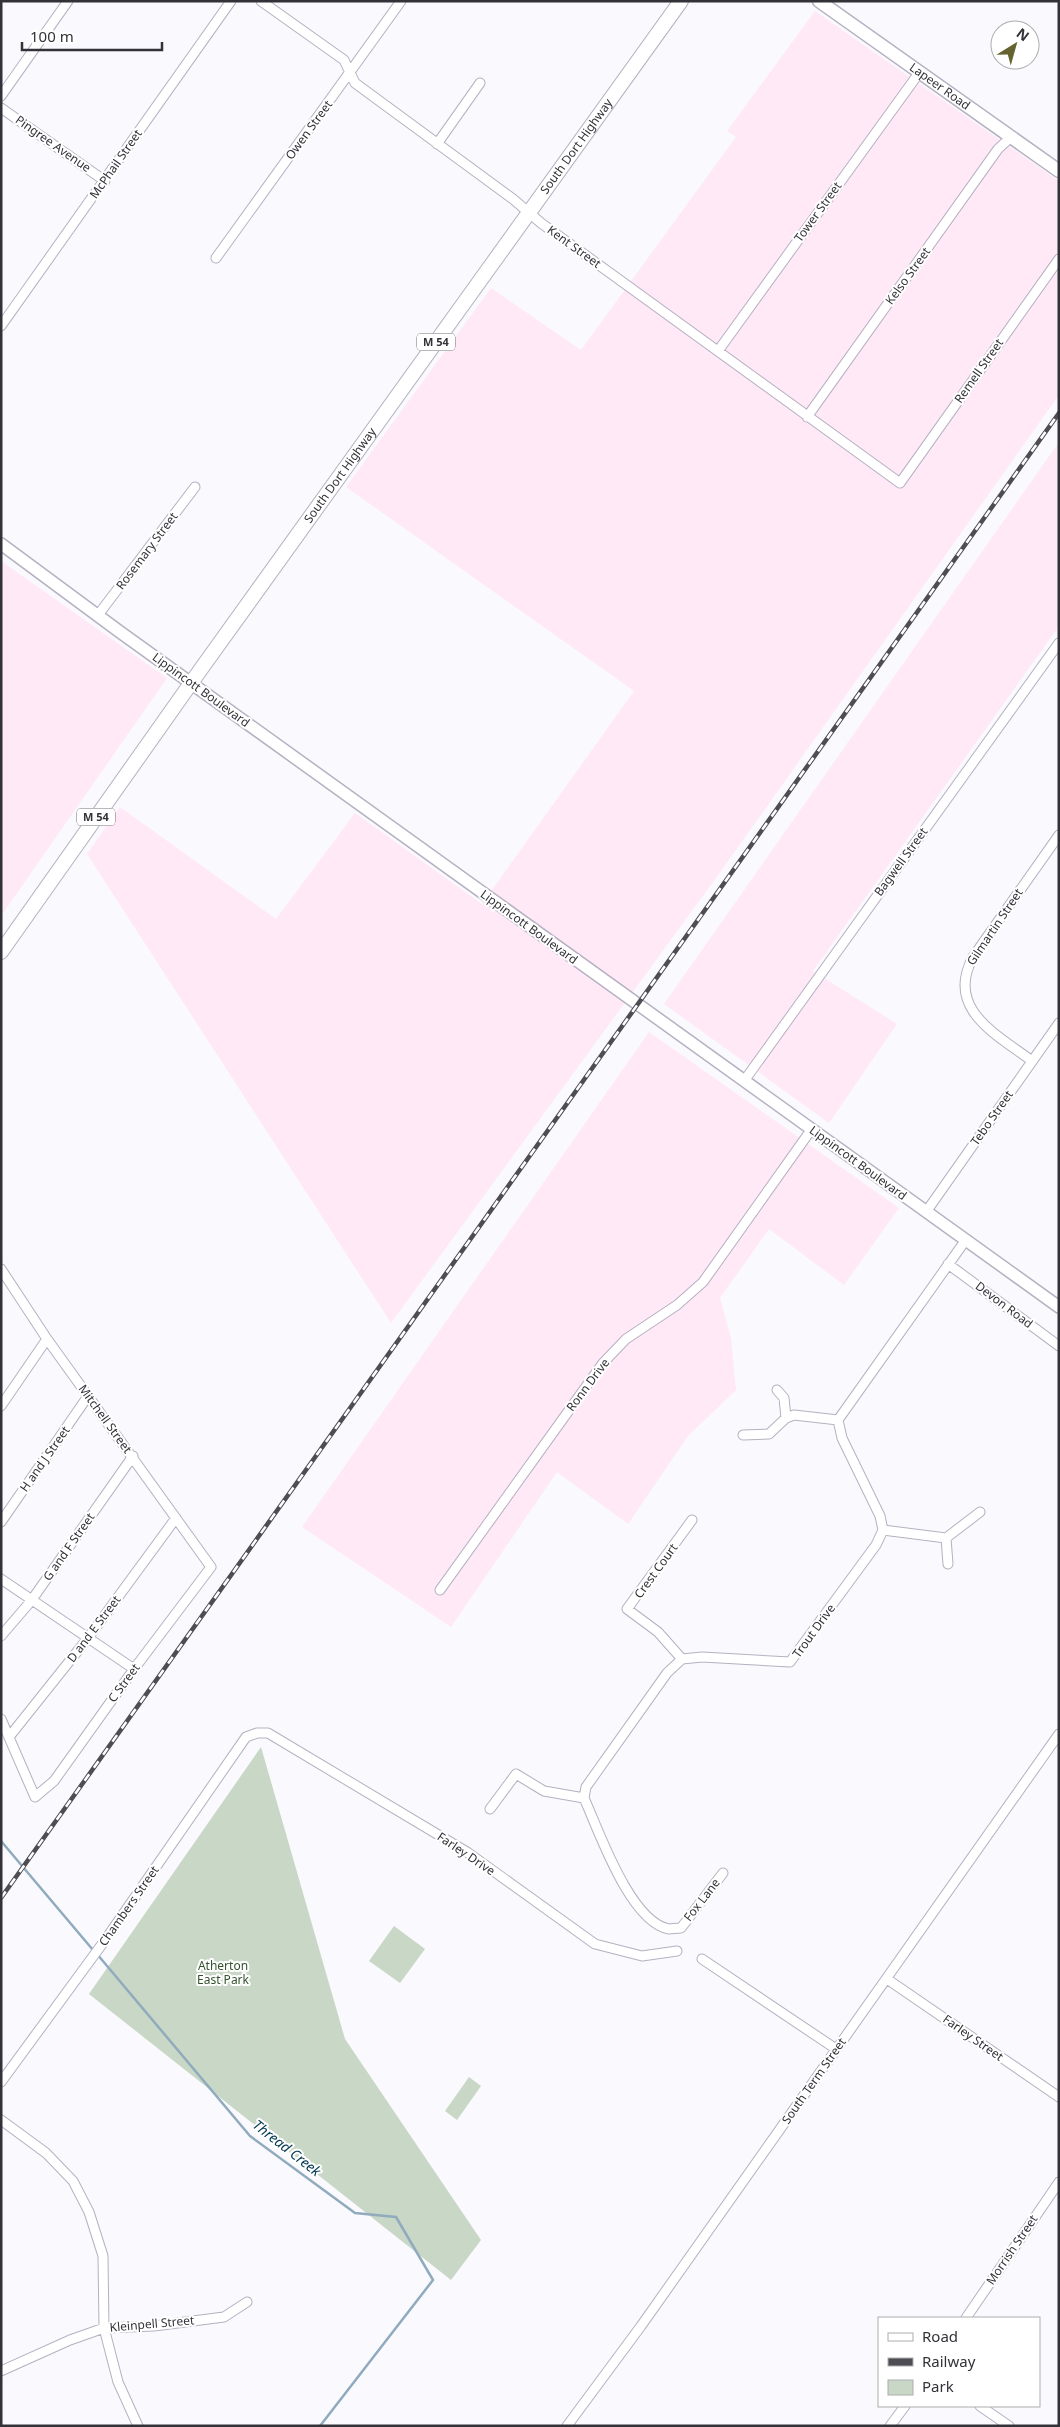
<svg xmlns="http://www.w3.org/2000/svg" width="1060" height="2427" viewBox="0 0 1060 2427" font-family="'Noto Sans',sans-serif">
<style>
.industrial{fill:#ffe9f7}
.green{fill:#c9d7c6}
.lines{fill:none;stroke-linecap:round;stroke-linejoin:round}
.stream{stroke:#8fabbd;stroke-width:2.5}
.minor-casing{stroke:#b5b1c2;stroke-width:11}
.tertiary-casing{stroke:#b5b1c2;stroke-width:14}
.secondary-casing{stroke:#b5b1c2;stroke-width:15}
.primary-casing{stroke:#b5b1c2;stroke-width:16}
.minor{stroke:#fff;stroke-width:9}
.tertiary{stroke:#fff;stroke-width:11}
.secondary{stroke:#fff;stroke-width:12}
.primary{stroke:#fff;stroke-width:14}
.rail-casing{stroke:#4e4d53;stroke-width:4.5}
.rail{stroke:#fff;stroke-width:2.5;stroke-dasharray:8;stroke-linecap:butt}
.labels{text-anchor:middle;stroke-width:4;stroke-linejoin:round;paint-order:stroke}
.shield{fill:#fff;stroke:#707074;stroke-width:1}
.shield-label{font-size:11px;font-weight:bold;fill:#333238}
.street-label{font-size:12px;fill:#333238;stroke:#fff}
.park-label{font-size:12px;fill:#34522d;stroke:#fff}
.water-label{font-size:14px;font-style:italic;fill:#003852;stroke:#fff}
</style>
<rect width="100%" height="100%" fill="#faf9fd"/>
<path class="industrial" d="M815,11L1059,181V395L721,871L391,1323L87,854L120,807L276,919L355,813L482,904L634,691L346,487L491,288L581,350L736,137L727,131Z
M1059,442V626L813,971L897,1024L829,1123L664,1004Z
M1,561L167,678L1,916Z
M649,1032L899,1208L844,1285L769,1229L720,1298L731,1338L736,1390L688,1436L628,1524L557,1472L451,1627L302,1527Z"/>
<path class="green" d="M261,1747L345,2039L481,2240L451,2280L89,1994Z
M394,1926L425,1949L400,1983L369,1961Z
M469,2077L481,2086L457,2120L445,2111Z"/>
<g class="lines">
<path class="stream" d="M1,1841L93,1950
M97,1954L250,2136L355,2213L396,2217L433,2280L320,2426"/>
<g class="minor-casing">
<path id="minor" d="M261,1L344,60L355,83L513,199L541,223L900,483L1059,259
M1,96L68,1
M1,108L105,181
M437,144L480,83
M216,258L401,1
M1,326L231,1
M718,351L919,73
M807,417L998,149L1011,137
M98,615L195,487
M1032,1061C996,1034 945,1009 973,957L1059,835
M744,1081L1059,643
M926,1212L1059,1023
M948,1264L1059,1346
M1,1269L47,1339L211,1567L134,1669L54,1781L35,1797L1,1719
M777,1390L784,1398L786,1418
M1,1406L47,1339
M743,1435L769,1434L786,1418L794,1415L838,1420
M1,1522L88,1396
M883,1530L946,1538
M946,1538L980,1512
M946,1538L948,1564
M1,1579L134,1669
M440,1590L603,1363L626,1339L677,1305L703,1282L811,1130
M1,1636L31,1601L133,1456
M682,1659L658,1632L627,1609L692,1520
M9,1737L88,1638L176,1518
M490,1809L516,1774L544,1791L584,1798
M723,1873L681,1928C677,1928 672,1929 669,1929C630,1922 599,1831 584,1798L586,1787L667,1673L682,1659L702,1657L790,1662L876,1545L883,1530L880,1516L842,1438L838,1420L965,1241
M702,1959L836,2049
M887,1979L1059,2097
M1,2082L108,1936L246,1737L257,1733H268L467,1852L595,1944L642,1956L677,1951
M1,2120L46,2153L73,2181L89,2212L103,2256L104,2328L118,2382L138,2426
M966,2318L1059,2182
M1,2371L70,2340L104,2328L154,2326L224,2317L247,2302
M980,2406L1009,2426
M567,2426L641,2326L1059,1734
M890,2426L905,2406"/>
</g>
<g class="tertiary-casing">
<path id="tertiary" d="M1,544L120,632L1059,1307"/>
</g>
<g class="secondary-casing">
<g id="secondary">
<path id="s1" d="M819,1L1059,171"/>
</g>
</g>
<g class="primary-casing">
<g id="primary">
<path id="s2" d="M1,952L201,669L681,1"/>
</g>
</g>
<use href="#minor" class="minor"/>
<use href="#tertiary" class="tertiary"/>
<use href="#secondary" class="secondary"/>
<use href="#primary" class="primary"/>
<g class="rail-casing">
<path id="rail" d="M1,1898L1059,413"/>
</g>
<use href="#rail" class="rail"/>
</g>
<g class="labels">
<g class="shield">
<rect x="417" y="333.5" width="38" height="17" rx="4"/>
<rect x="77" y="808.5" width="38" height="17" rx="4"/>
</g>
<g class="shield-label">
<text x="436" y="346">M 54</text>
<text x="96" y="821">M 54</text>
</g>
<g class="street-label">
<text dy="4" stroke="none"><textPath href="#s1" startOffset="148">Lapeer Road</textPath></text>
<text transform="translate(309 130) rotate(-54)" y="4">Owen Street</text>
<text transform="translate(53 144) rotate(35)" y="4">Pingree Avenue</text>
<text dy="4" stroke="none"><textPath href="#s2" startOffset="990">South Dort Highway</textPath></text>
<text transform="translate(116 164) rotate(-55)" y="4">McPhail Street</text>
<text transform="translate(818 212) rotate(-54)" y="4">Tower Street</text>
<text transform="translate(574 247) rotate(36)" y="4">Kent Street</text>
<text transform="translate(908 276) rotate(-54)" y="4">Kelso Street</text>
<text transform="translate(979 371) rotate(-55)" y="4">Remell Street</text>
<text dy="4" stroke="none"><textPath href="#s2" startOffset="585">South Dort Highway</textPath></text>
<text transform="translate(147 551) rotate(-53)" y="4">Rosemary Street</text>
<text transform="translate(201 690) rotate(36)" y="4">Lippincott Boulevard</text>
<text transform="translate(901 862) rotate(-54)" y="4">Bagwell Street</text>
<text transform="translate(529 927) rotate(36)" y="4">Lippincott Boulevard</text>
<text transform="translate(995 927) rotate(-56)" y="4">Gilmartin Street</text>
<text transform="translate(992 1118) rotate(-55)" y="4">Tebo Street</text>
<text transform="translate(858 1163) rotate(36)" y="4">Lippincott Boulevard</text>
<text transform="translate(1004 1305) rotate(37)" y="4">Devon Road</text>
<text transform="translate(588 1385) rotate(-53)" y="4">Ronn Drive</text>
<text transform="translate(105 1419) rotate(54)" y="4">Mitchell Street</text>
<text transform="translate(45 1459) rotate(-55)" y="4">H and J Street</text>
<text transform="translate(69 1547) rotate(-55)" y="4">G and F Street</text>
<text transform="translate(656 1571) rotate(-54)" y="4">Crest Court</text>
<text transform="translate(94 1629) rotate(-53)" y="4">D and E Street</text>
<text transform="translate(814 1631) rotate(-54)" y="4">Trout Drive</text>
<text transform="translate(124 1683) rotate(-54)" y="4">C Street</text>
<text transform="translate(466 1854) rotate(34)" y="4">Farley Drive</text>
<text transform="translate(702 1900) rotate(-52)" y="4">Fox Lane</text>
<text transform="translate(129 1906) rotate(-55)" y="4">Chambers Street</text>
<text transform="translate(973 2038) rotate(35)" y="4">Farley Street</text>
<text transform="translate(814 2081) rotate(-55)" y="4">South Term Street</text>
<text transform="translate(1012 2250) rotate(-56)" y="4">Morrish Street</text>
<text transform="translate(152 2324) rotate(-5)" y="4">Kleinpell Street</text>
</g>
<g class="park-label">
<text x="223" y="1970">Atherton<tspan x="223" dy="14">East Park</tspan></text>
</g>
<g class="water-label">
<text transform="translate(287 2148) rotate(38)" y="5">Thread Creek</text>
</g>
</g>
<rect width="1060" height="2427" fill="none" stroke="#333238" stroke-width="5"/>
<rect x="878" y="2317" width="162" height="90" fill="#ffffff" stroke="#adadaf"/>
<rect x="888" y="2333" width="25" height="8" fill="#ffffff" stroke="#adadaf"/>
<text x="922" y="2342" font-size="15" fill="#333238">Road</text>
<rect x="888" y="2358" width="25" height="8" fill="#4e4d53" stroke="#adadaf"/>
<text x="922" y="2367" font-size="15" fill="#333238">Railway</text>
<rect x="888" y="2380" width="25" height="15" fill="#c9d7c6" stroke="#adadaf"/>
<text x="922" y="2392" font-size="15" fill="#333238">Park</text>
<g transform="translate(1015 45) rotate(37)"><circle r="24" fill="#ffffff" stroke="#adadaf"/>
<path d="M0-4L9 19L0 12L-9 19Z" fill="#65632f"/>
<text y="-8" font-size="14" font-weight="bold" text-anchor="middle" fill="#333238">N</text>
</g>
<path d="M22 42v8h140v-8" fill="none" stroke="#333238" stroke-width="2.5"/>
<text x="30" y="42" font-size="15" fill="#333238" stroke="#ffffff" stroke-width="4" paint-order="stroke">100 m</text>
</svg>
